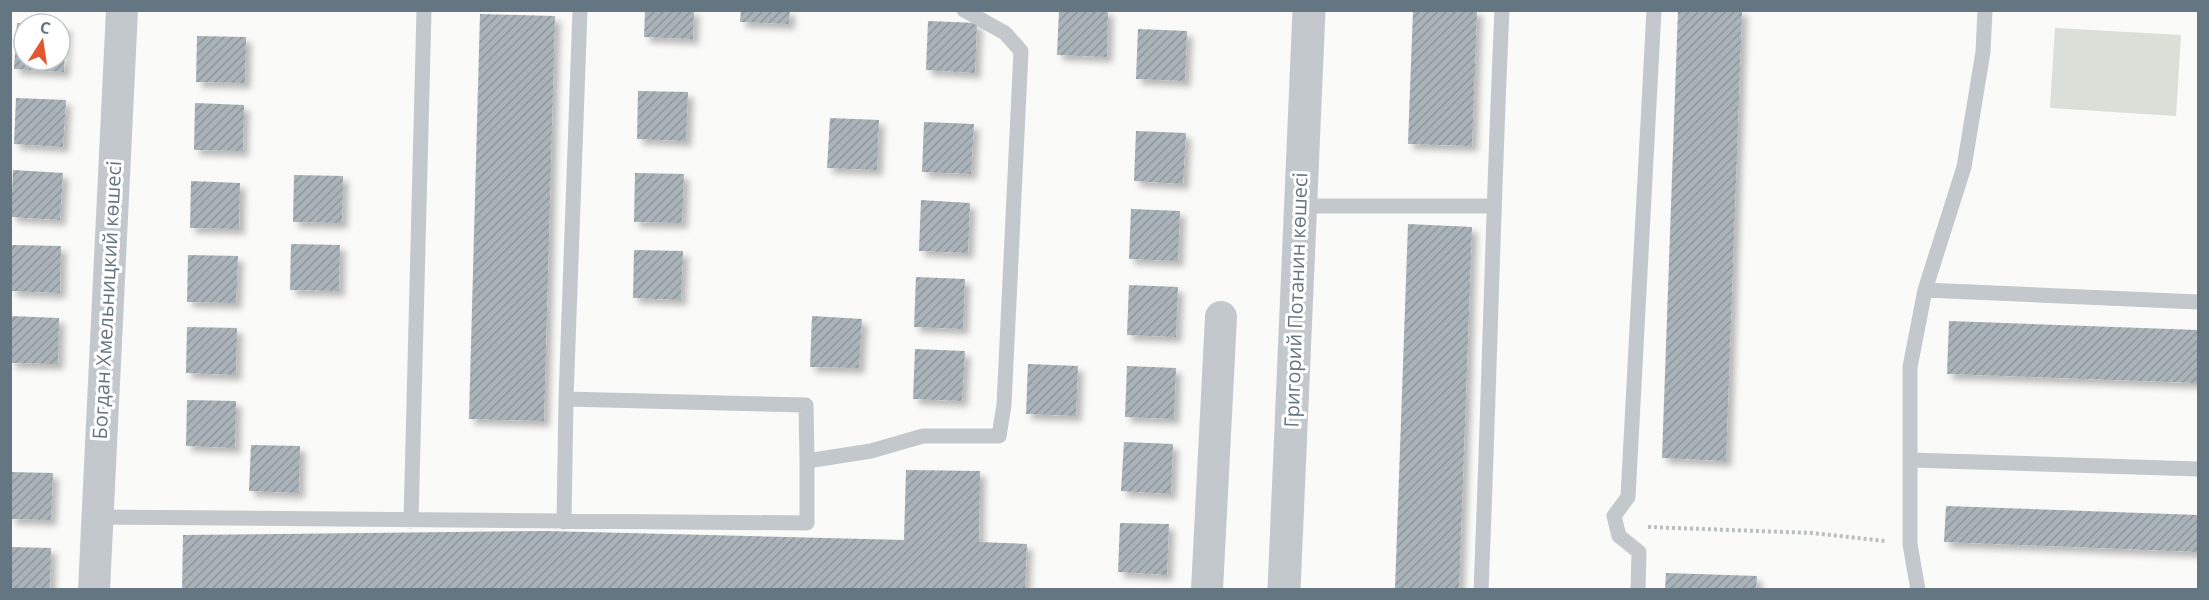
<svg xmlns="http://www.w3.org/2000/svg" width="2209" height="600" viewBox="0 0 2209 600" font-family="'Open Sans',sans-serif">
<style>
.grass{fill:#dadfd7}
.building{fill:url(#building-hatch);filter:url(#shadow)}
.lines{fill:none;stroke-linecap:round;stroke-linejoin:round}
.path{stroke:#bbbfc2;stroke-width:4;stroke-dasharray:3 3;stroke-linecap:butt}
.service{stroke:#c3c8cc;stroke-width:15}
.minor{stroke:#c3c8cc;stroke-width:32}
.tertiary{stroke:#c3c8cc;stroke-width:33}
.labels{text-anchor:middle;stroke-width:6;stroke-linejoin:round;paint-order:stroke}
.street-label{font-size:20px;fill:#657683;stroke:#fff}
</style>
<defs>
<pattern id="building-hatch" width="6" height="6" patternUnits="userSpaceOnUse" patternTransform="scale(1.5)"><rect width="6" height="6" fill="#aab3b9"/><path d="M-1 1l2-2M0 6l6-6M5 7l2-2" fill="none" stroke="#8e969c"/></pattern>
<filter id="shadow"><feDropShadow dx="5.5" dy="5.5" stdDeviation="3" flood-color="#0004"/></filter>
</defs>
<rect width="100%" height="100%" fill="#fafaf8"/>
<path class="grass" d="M2055,28L2181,35L2176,116L2050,108Z"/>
<path class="building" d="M645,10H694L693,39L644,37Z
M741,10H790L789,24L740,22Z
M1059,10H1108L1107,57L1057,55Z
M1413,10H1477L1472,146L1408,144Z
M1678,10H1742L1726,461L1662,458Z
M480,14L555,16L544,421L469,419Z
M928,21L977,23L975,73L926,70Z
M17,23H24V60H60V25L66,26L64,72L14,69Z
M1138,29L1187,31L1185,81L1136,79Z
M197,36L246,37L245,83L196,82Z
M638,91L688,92L686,141L637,139Z
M16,98L66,100L63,147L14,144Z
M195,103L244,105L243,151L194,150Z
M830,118L879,120L877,170L827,168Z
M924,122L974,124L971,174L922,172Z
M1136,131L1186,133L1183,184L1134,181Z
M13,170L63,173L60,220L11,217Z
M635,173L684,174L682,223L634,222Z
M294,175L343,176L342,223L293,222Z
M191,181L240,183L239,229L190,228Z
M921,200L970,203L968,253L919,251Z
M1131,209L1180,211L1178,261L1129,259Z
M1408,224L1472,227L1459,590H1395Z
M291,244L340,245L339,291L290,290Z
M12,245L61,246L60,293L11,291Z
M634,250L683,251L681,300L633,298Z
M188,255L238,256L236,303L187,302Z
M916,277L965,279L963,329L914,327Z
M1129,285L1178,287L1176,337L1127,335Z
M10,316L59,318L58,364L10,363Z
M812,316L862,319L859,368L810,367Z
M1949,321L2198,330V383L1947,374Z
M187,327L237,328L236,375L186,373Z
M915,349L965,351L962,401L913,399Z
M1028,364L1078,366L1076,416L1026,414Z
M1127,366L1176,368L1174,419L1125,417Z
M187,400L236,401L235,448L186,446Z
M1124,442L1173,444L1171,494L1121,491Z
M251,445L300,446L299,493L249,491Z
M906,470L980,471L979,542L1027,544L1025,590H182L183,535L545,531L904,540Z
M10,472L53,473L51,520L10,519Z
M1946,506L2198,515V552L1944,542Z
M1120,523L1169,524L1167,575L1118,572Z
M10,547L51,548L50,590H10Z
M1666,573L1757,576L1756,590H1665Z"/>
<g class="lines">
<path class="path" d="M1648,527L1812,533L1885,541"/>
<path class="service" d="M1300,206H1493
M1925,290L2198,302
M566,399L806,405L807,461L871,451L923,436H999L1004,405L1021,51L1005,33L964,10
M1911,460L2198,469
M97,517L807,523V461
M411,521L424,10
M564,522L566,399L580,10
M1481,590C1489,397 1493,203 1502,10
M1638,590L1639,552L1619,536L1614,516L1628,497L1654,10
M1918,590L1910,544V367L1925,290L1964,167L1983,52L1985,10"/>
<path class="minor" d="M94,590L122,10
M1207,590L1221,317"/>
<path class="tertiary" d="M1284,590L1309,10"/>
</g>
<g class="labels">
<g class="street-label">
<text transform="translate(107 300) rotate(-87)" y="7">Богдан Хмельницкий көшесі</text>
<text transform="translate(1296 300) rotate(-88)" y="7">Григорий Потанин көшесі</text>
</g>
</g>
<rect width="2209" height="600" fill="none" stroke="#657683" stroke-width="24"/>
<g transform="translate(42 42) rotate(12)"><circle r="28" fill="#ffffff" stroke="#c1c8cd" stroke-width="1.5"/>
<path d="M0-4.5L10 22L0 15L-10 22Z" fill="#e4572e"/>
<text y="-9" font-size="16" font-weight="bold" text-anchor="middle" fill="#657683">С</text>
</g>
</svg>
